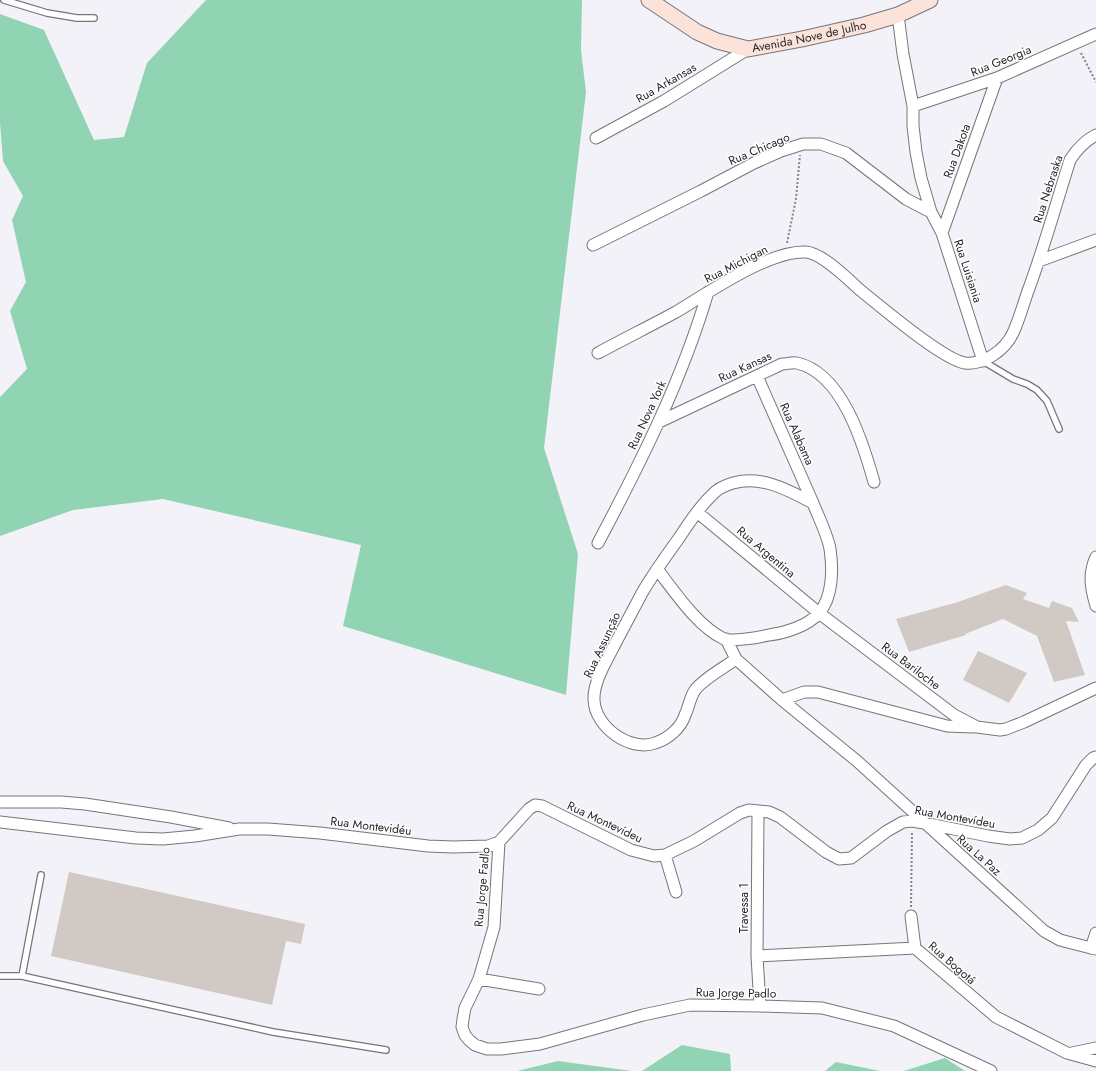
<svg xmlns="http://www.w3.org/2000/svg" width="1096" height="1071" viewBox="0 0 1096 1071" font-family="Jost,sans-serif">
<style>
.forest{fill:#91d4b4}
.building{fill:#d0c9c4}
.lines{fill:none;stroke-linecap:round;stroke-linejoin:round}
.service-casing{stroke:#76757b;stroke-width:8}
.minor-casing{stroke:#76757b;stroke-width:13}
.secondary-casing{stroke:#76757b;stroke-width:17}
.path{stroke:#838388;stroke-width:2;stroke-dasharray:2 2;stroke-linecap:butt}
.service{stroke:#fff;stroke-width:5.5}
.minor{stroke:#fff;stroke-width:11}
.secondary{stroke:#fce3da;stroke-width:15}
.labels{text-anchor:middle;stroke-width:3;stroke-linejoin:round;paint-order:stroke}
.street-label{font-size:12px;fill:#262629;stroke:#fff}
</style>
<rect width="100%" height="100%" fill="#f3f2f9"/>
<path class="forest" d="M206,0H582L581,50L586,92L544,448L578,554L566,695L343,626L361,545L163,499L73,510L0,536V397L27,369L10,311L26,282L12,220L23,196L3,161L0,123V14L44,30L94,140L124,137L147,63Z
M682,1045L730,1054L731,1071H642Z
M945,1058L965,1071H904Z
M558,1061L632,1071H517Z
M836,1062L880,1071H825Z"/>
<path class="building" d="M1006,585L1027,593L1023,599L1049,608L1052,601L1072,608L1079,622L1066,621L1085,675L1054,682L1037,636L1003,619L965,634L966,635L909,652L896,619L958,602Z
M978,651L1027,673L1009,703L963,680Z
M69,872L305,924L301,944L286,941L272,1005L51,956Z"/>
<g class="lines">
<g class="service-casing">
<path id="service" d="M4,0L47,13L77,18H94
M983,361L1013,379L1027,384L1037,390L1047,401L1059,429
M0,976H22L273,1032L386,1050
M22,976L41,875"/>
</g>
<g class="minor-casing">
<path id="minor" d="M898,15L903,54L913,106V126L916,152L921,178L931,212L942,233L983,361
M913,106L997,78L1096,34
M596,138L664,101L748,49
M942,233L997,78
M593,245L701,191L754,163L781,151L803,144H821L846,153L906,199L931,212
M1039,261L1096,240
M598,353C624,339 650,326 676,312C708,293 769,250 806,252C822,253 848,279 860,290C880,306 943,360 965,363C984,365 1005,350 1013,333C1019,320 1023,305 1028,291C1044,248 1056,204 1070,160C1077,149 1084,141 1096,135
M757,376L813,503
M659,422L782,364C787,364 792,362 797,363C842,373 863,443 874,482
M697,512L819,613L954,715L977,727L1000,730L1006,729L1024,722L1096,688
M598,543C641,462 682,380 708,292
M1096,557C1088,574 1091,589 1096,606
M657,569C675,592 697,626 724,639C732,642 760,637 769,635C785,633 808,626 819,613C833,597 833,569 830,549C828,536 818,516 813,503C788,490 762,475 733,483C726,485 717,489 712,495C699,507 689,523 679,538C666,556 653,574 642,593C633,610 624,627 615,644C607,660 593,682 594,700C595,727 630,752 655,743C668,739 681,728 685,715C689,707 690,697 695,690C703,679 725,667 736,659
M726,639L736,659L782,700L804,692H818L947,726L973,727
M782,700L857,761L1044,931L1060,940L1091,948L1096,949
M0,802H61L85,804L171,817L229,828
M758,811L757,956L760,1006
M0,822L136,838L163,839L195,836L239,829H268L320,833L428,846L453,847L488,846L499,842L529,809L535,805L542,806L631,850L654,856L665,855L694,841L740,813L749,810L769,812L780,817L826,852L839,859L851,858L887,831L903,822L912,821L924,823L988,836L1010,839L1022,838L1038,830L1052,818L1086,765L1093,758L1096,757
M499,842L494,927L479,979L465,1008L463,1019L462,1027L465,1035L469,1040L475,1045L487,1049H501L540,1044L643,1015L690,1005L760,1006L822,1008L894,1026L991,1071
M665,855L676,892
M911,916L915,948
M1091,948L1096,933
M757,956L915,948L996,1017L1067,1053L1096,1061
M479,979L539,989
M1072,1053L1096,1048"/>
</g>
<g class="secondary-casing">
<g id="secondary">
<path id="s1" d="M649,0L697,32L717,41L748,49L802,39L864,25L898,15L930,0"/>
</g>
</g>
<path class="path" d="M1081,53L1096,82
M787,243L796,199L800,155
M911,907L912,831"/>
<use href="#service" class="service"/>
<use href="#minor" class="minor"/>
<use href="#secondary" class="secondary"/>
</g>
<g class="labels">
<g class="street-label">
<text dy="4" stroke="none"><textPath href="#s1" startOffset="174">Avenida Nove de Julho</textPath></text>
<text transform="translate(1001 61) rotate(-22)" y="4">Rua Georgia</text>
<text transform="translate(666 83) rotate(-30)" y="4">Rua Arkansas</text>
<text transform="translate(759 149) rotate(-23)" y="4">Rua Chicago</text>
<text transform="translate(957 151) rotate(-70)" y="4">Rua Dakota</text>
<text transform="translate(1048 189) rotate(-72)" y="4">Rua Nebraska</text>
<text transform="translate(736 264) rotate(-27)" y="4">Rua Michigan</text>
<text transform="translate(968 271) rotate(72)" y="4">Rua Luisiania</text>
<text transform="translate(745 367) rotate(-25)" y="4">Rua Kansas</text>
<text transform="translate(647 415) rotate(-65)" y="4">Rua Nova York</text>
<text transform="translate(797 434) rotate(66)" y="4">Rua Alabama</text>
<text transform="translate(766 552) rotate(40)" y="4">Rua Argentina</text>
<text transform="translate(602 645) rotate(-65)" y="4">Rua Assunção</text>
<text transform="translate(911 666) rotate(37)" y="4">Rua Bariloche</text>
<text transform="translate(955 817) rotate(10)" y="4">Rua Montevídeu</text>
<text transform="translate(605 822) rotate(25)" y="4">Rua Montevídeu</text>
<text transform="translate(371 826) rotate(7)" y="4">Rua Montevidéu</text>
<text transform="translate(979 855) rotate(42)" y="4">Rua La Paz</text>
<text transform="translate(482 887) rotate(-85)" y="4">Rua Jorge Fadlo</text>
<text transform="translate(744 908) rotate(-90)" y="4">Travessa 1</text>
<text transform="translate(952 963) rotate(41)" y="4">Rua Bogotá</text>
<text transform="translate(736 993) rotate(1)" y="4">Rua Jorge Padlo</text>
</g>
</g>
</svg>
